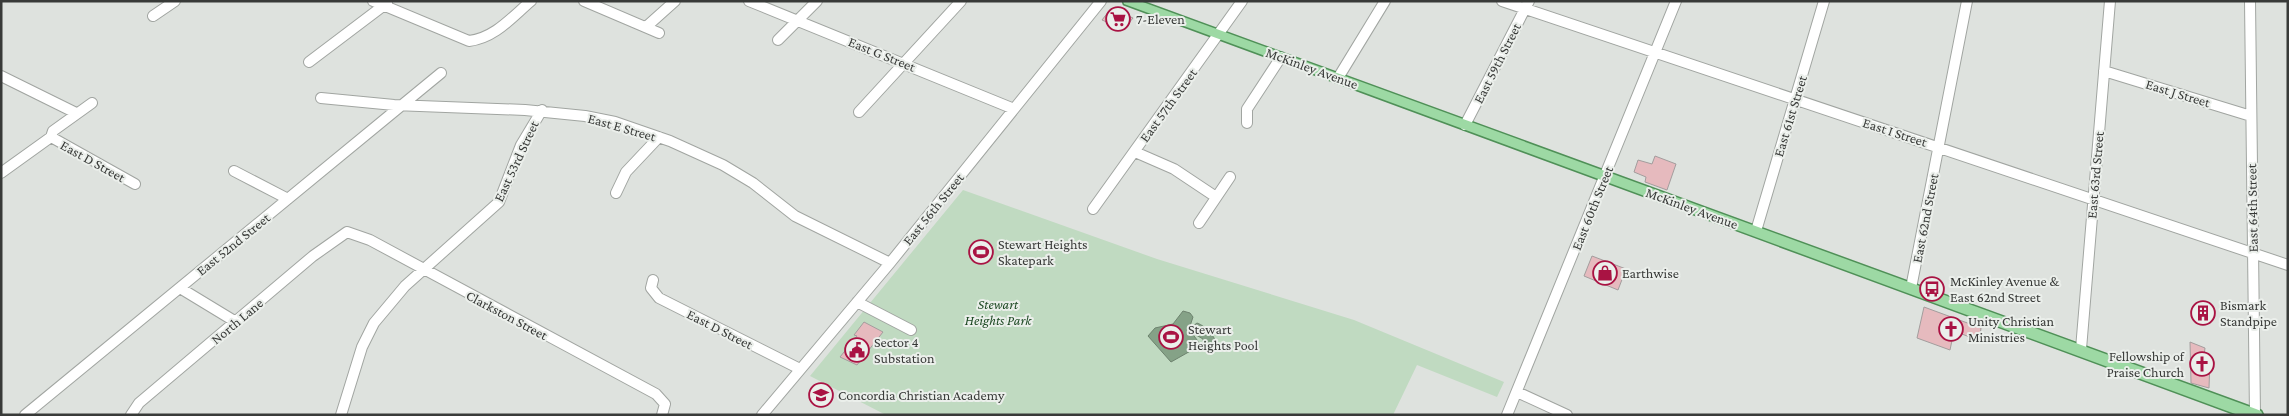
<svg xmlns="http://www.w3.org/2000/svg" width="2289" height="416" viewBox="0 0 2289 416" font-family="'Crimson Pro',serif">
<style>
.green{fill:#c0dac1}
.water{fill:#85a287;stroke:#6e836f}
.building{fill:#e6babe;stroke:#a39d9d}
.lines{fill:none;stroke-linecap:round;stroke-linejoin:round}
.minor-casing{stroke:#a1a5a1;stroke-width:12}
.major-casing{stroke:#4f9057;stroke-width:3}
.minor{stroke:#fff;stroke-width:10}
.major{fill:#9dd9a4;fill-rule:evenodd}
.labels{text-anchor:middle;stroke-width:4;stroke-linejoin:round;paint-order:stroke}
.poi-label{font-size:14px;fill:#383a38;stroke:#ebefeb;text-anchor:start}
.street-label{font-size:14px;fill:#383a38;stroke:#ebefeb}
.park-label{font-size:14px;font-style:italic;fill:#1e4a24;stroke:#ebefeb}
</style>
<rect width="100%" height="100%" fill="#dee2de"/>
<path class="green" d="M963,190L1157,259L1354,320L1504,382L1497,397L1417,365L1393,415H886L810,376Z"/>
<path class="water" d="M1183,311L1190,313L1193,317L1189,329L1197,323C1206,326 1217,338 1217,347L1213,352H1207L1204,349L1203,339L1191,332L1201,345L1171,362L1148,336L1155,328L1173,324Z"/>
<path class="building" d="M1114,10L1133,18L1124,29L1102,20L1109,11Z
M1655,156L1676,164L1667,190L1645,182L1646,177L1634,172L1638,160L1652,164Z
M1592,256L1626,269L1618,290L1584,276Z
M1924,307L1981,328L1980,336L1975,334V339L1954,331L1950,350L1917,338Z
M864,322L883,332L857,365L840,357L857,336L854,335Z
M2190,342L2205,348L2204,356L2210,359L2209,388L2191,383Z"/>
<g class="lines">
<g class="minor-casing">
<path id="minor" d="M373,1L469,41C495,38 512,17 531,1
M584,1L659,33
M749,1L1014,109
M1502,1L2288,265
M2250,1L2255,415
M153,16L175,1
M646,27L675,1
M778,40L817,1
M309,62L387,3
M2104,71L2251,116
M1,76L76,113
M1338,78L1385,1
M321,98L394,105L525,110L585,116L615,122L670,141L723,165L753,183L795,216L890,263
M859,112L961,1
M1247,123V109L1281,57
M1465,125L1529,1
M51,137L135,184
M1135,152L1174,169L1216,197
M234,171L288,199
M1,173L51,137L53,131L92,103
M616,193L626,172L659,137
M1093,209L1242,1
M1199,223L1230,177
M1756,231L1824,1
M653,280L651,288L659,298L800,369
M180,288L236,322
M1911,288L1967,1
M857,302L911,330
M2081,349L2110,1
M1517,392L1567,415
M25,415L441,73
M131,415L139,403L313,256L347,232L370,240L656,394L665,404L662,415
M341,415L362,347L374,323L405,286L499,202L521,145L542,110
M762,415L890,263L1101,1
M1507,415L1676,1"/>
</g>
<g class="major-casing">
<path id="major" d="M1123,1H1140L2256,409L2261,411L2263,415H2238L1124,4Z"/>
</g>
<use href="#minor" class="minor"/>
<use href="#major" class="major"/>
</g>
<defs>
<g id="supermarket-ring" transform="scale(1.25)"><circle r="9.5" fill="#ebefeb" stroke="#a91343" stroke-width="1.5"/><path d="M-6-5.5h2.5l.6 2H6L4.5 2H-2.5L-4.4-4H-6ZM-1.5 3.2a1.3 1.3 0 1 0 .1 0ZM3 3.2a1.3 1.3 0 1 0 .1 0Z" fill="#a91343"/></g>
<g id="stadium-ring" transform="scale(1.25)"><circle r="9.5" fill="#ebefeb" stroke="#a91343" stroke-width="1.5"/><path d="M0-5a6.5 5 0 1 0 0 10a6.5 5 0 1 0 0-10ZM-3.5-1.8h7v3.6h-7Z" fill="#a91343"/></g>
<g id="shop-ring" transform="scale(1.25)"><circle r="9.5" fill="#ebefeb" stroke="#a91343" stroke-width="1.5"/><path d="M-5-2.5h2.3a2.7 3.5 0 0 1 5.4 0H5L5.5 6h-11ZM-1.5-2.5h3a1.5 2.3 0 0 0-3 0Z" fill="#a91343"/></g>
<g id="bus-ring" transform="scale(1.25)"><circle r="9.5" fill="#ebefeb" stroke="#a91343" stroke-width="1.5"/><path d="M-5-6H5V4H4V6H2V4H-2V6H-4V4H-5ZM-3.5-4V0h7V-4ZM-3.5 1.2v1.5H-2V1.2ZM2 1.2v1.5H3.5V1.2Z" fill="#a91343"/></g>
<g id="building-ring" transform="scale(1.25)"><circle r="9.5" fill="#ebefeb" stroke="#a91343" stroke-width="1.5"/><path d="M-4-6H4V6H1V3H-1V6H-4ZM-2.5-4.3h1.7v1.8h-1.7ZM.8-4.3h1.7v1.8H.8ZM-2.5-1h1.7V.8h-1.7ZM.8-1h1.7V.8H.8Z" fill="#a91343"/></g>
<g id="church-ring" transform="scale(1.25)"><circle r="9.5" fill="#ebefeb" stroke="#a91343" stroke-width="1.5"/><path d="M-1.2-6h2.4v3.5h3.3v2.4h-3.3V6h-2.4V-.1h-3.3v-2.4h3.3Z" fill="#a91343"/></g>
<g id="civic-ring" transform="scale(1.25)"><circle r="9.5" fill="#ebefeb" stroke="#a91343" stroke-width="1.5"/><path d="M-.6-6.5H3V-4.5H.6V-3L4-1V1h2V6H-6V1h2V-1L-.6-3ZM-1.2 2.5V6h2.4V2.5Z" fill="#a91343"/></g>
<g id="school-ring" transform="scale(1.25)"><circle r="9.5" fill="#ebefeb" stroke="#a91343" stroke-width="1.5"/><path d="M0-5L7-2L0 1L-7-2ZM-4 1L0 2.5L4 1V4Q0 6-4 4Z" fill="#a91343"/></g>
</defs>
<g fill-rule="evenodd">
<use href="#supermarket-ring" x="1118" y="19"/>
<use href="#stadium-ring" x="981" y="252"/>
<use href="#shop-ring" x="1605" y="273"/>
<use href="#bus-ring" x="1932" y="289"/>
<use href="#building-ring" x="2203" y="313"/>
<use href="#church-ring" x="1951" y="329"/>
<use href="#stadium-ring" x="1171" y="337"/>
<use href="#civic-ring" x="857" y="350"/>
<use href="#church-ring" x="2202" y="364"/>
<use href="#school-ring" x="821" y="395"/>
</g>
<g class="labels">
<g class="poi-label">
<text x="1136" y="24">7-Eleven</text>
<text x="998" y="249">Stewart Heights<tspan x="998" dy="16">Skatepark</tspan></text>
<text x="1622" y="278">Earthwise</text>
<text x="1950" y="286">McKinley Avenue &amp;<tspan x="1950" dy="16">East 62nd Street</tspan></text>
<text x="2220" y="310">Bismark<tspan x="2220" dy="16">Standpipe</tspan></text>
<text x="1968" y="326">Unity Christian<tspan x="1968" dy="16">Ministries</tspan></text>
<text x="1188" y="334">Stewart<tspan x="1188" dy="16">Heights Pool</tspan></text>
<text x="874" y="347">Sector 4<tspan x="874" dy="16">Substation</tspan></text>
<text x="2184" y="361" text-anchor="end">Fellowship of<tspan x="2184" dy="16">Praise Church</tspan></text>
<text x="838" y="400">Concordia Christian Academy</text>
</g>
<g class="street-label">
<text transform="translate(882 54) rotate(22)" y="5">East G Street</text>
<text transform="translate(1497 63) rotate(-63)" y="5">East 59th Street</text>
<text transform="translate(1312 68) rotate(20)" y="5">McKinley Avenue</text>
<text transform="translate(2178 93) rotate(17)" y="5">East J Street</text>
<text transform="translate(1168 105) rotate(-54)" y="5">East 57th Street</text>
<text transform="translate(1790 116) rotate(-73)" y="5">East 61st Street</text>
<text transform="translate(622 127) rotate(16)" y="5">East E Street</text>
<text transform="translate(1895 132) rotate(18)" y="5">East I Street</text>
<text transform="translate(93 161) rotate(29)" y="5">East D Street</text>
<text transform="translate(516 161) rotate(-65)" y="5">East 53rd Street</text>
<text transform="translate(2095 175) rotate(-85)" y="5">East 63rd Street</text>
<text transform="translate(1592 208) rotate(-68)" y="5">East 60th Street</text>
<text transform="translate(1692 208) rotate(20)" y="5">McKinley Avenue</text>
<text transform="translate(2252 208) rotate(-91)" y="5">East 64th Street</text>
<text transform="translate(933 209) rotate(-51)" y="5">East 56th Street</text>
<text transform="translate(1925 218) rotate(-79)" y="5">East 62nd Street</text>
<text transform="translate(233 244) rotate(-39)" y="5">East 52nd Street</text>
<text transform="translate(507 315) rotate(28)" y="5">Clarkston Street</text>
<text transform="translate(237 321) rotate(-40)" y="5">North Lane</text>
<text transform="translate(720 329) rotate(27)" y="5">East D Street</text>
</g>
<g class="park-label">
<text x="998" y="309">Stewart<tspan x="998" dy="16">Heights Park</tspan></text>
</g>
</g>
<rect width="2289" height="416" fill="none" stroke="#383a38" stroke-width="5"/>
</svg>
